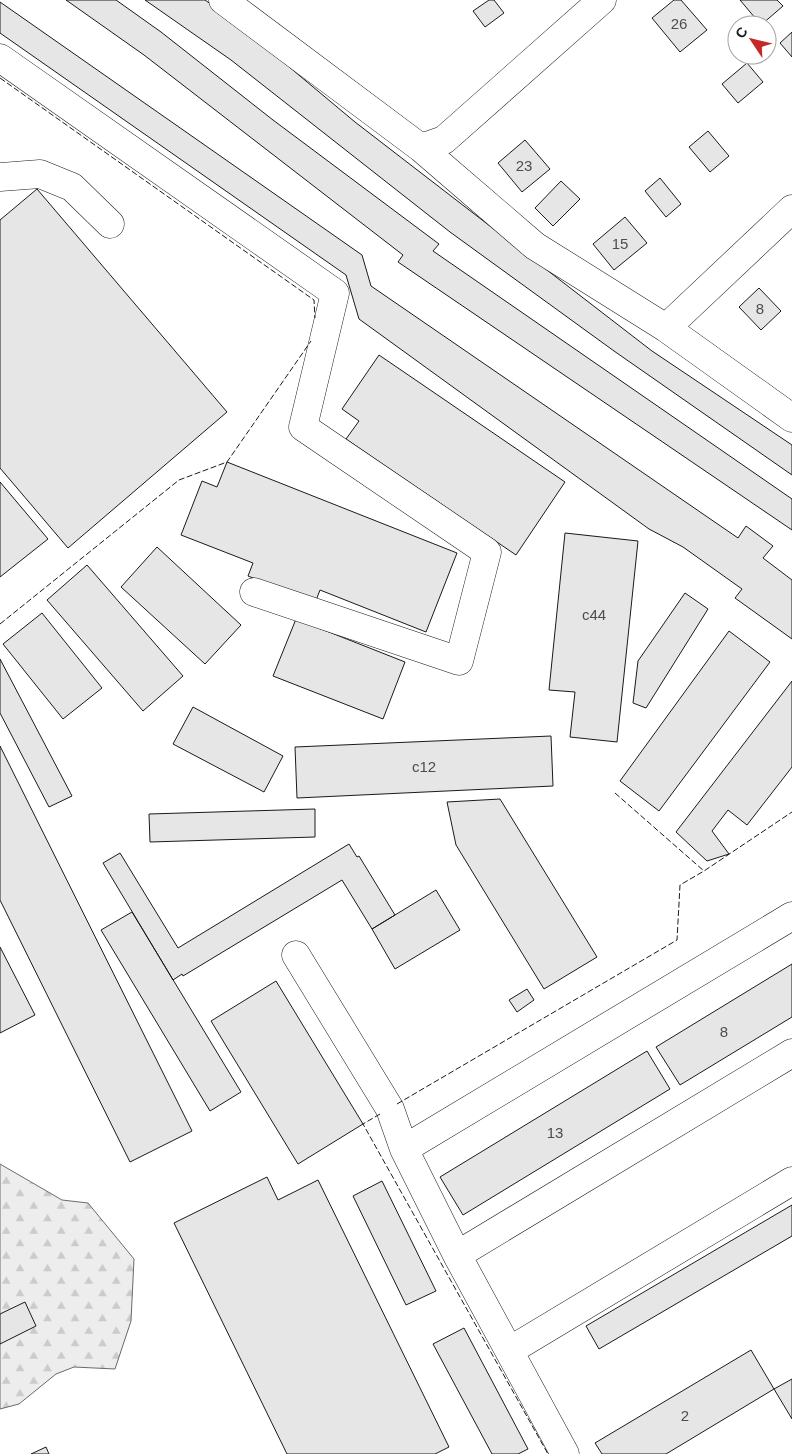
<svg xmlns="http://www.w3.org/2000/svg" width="792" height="1454" viewBox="0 0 792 1454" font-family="Arial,sans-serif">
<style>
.forest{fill:url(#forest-firs);stroke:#6a6a6a}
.building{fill:#e6e6e6;stroke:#1a1a1a}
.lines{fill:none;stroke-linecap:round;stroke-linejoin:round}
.minor-casing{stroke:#1a1a1a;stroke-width:29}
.minor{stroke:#fff;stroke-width:28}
.fence{stroke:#1a1a1a;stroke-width:1;stroke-dasharray:6 2.5;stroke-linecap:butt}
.labels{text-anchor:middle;stroke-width:4;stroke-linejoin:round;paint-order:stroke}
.number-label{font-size:15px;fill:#4d4d4d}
</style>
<defs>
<pattern id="forest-firs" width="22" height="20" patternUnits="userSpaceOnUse" patternTransform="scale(1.25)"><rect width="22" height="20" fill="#ededed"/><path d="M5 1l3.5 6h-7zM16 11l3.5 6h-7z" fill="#cbcbcb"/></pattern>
</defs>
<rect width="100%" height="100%" fill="#fff"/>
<path class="forest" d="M0,1164L62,1200L88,1203L134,1259L131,1321L115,1369L74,1367L56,1374L19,1404L0,1409Z"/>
<path class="building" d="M66,0H116L161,32L273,120L439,244L433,251L792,499V530L398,262L403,255L144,55Z
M145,0H205L233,20L355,122L652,351L792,445V475L614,351L450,232L231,60Z
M489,0H494L504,13L485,27L473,11Z
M674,0H681L707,30L680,52L652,18Z
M740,0H777L783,6L761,25Z
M0,2L362,255L371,286L738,538L746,526L773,546L763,558L792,580V639L735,598L742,589L683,547L649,529L359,319L346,275L0,33Z
M792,32V57L780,43Z
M747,63L763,82L738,103L722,84Z
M708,131L729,156L710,172L689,147Z
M525,140L550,169L522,192L498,163Z
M660,178L681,204L666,217L645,191Z
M561,181L580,199L553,226L535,208Z
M37,189L227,412L68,548L0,468V220Z
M625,217L647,243L614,270L593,244Z
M759,288L781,311L761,330L739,307Z
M379,355L565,482L516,555L346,439L359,421L342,409Z
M227,462L457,553L426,632L320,590L315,603L248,576L253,563L181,535L202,481L217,487Z
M0,482L48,539L0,577Z
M565,533L638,541L617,742L570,737L575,692L549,690Z
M157,547L241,625L205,664L121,587Z
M87,565L183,676L143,711L47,600Z
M685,593L708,609L646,708L633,703L638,661Z
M42,613L102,688L63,719L3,644Z
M296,619L405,662L383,719L273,676Z
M729,631L770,662L659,811L620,781Z
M0,659L72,796L49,807L0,713Z
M792,681V767L747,825L728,810L712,831L729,854L707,861L676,832Z
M193,707L283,756L264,792L173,744Z
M551,736L553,786L297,798L295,747Z
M0,746L192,1131L130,1162L0,900Z
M500,799L597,957L544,989L456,845L447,802Z
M315,809V837L150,842L149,814Z
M349,844L357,857L359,856L395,915L372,929L342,880L183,976L182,974L173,980L103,863L120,853L178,948Z
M436,890L460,930L395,969L372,929Z
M132,912L241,1092L210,1111L101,930Z
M0,947L35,1015L0,1033Z
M792,964V1017L680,1085L656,1047Z
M276,981L363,1124L298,1164L211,1021Z
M527,989L534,1000L517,1012L509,1000Z
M647,1051L670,1089L463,1215L440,1177Z
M267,1177L278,1200L318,1180L449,1447L435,1454H287L174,1223Z
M382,1181L436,1291L406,1305L353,1196Z
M792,1205V1236L599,1349L586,1326Z
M25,1302L36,1326L0,1344V1314Z
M464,1328L528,1449L518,1454H492L433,1344Z
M751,1350L774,1389L666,1454H602L595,1443Z
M792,1379V1419L774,1389Z
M46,1447L49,1454H31Z"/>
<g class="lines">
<g class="minor-casing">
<path id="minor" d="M223,0L421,148
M602,0L444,140L421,148L535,246L666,328L792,418
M0,58L335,293L303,427L487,552L459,661L254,592
M0,177L40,174L72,187L110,224
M666,328L792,209
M296,955L390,1109L404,1149L457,1255L565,1454
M404,1149L792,916
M457,1255L792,1053
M509,1351L792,1181"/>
</g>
<use href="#minor" class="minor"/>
<path class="fence" d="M0,78L314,300L315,318
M0,624L179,480L227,462L311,341
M615,793L704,871L792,812
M397,1104L677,940L680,885L704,871
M380,1114L363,1124L548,1454"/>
</g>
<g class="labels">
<g class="number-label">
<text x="679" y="29">26</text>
<text x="524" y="171">23</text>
<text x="620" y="249">15</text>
<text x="760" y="314">8</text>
<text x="594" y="620">с44</text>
<text x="424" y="772">с12</text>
<text x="724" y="1037">8</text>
<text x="555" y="1138">13</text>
<text x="685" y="1421">2</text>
</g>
</g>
<g transform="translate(752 40) rotate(305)"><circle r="24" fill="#ffffff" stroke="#a3a3a3"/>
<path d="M0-4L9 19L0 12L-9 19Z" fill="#c62828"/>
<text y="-8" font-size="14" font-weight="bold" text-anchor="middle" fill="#1a1a1a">С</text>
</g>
</svg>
